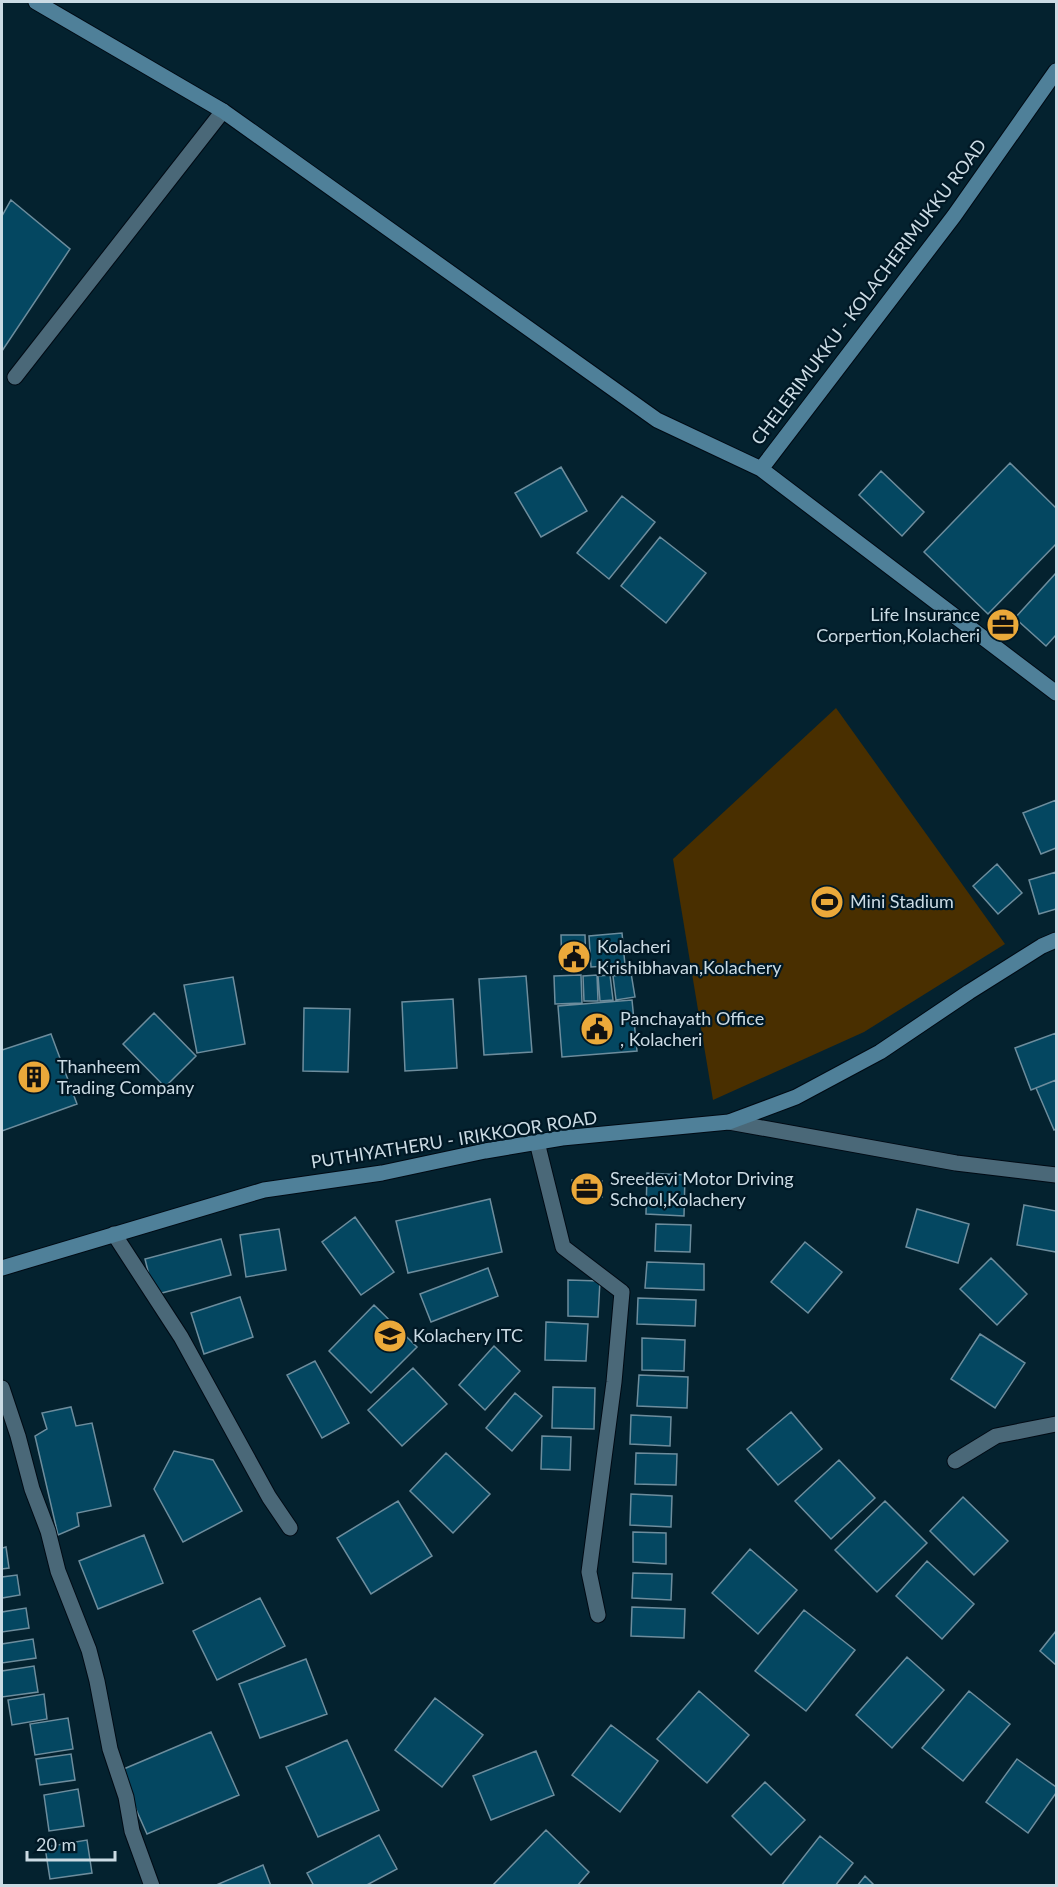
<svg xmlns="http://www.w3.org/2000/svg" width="1058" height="1887" viewBox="0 0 1058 1887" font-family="Lato,sans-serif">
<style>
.green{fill:#492f00}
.building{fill:#044761;stroke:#6d8d9d;stroke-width:1.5}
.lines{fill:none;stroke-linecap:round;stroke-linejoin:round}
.street-casing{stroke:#000a14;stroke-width:17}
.secondary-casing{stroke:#000a14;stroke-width:17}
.street{stroke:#4a6878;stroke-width:15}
.secondary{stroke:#4f8099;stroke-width:15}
.labels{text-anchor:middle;stroke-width:4.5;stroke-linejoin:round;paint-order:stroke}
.street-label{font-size:18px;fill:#cbdbe4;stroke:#001825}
.poi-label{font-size:18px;fill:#cbdbe4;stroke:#001825;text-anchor:start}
</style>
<rect width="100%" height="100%" fill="#04222f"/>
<path class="green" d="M836,708L1005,944L864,1032L713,1100L673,859Z"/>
<path class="building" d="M11,200L70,249L2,351V216Z
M1010,463L1056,508V544L988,614L924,552Z
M561,467L587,511L541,537L515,493Z
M881,471L924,512L902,536L859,495Z
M622,496L655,522L609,579L577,553Z
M660,537L706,573L666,623L621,586Z
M1056,573V635L1046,646L1015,618Z
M1001,616L1012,626L1005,634L994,624Z
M1056,800V848L1041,854L1023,813Z
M997,864L1022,893L998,914L973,886Z
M1056,872V909L1039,914L1029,880Z
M622,933L625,965L591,967L589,936Z
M561,935H585L586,968L562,969Z
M631,973L635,997L616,1000L613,976Z
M581,975L582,1003L555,1004L554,976Z
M597,975L598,1001H584L583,976Z
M610,975L613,1000L600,1001L598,976Z
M526,976L532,1052L484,1055L479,979Z
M233,977L245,1044L197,1053L184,985Z
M453,999L457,1068L405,1071L402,1002Z
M632,1000L637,1051L562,1057L558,1006Z
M304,1008L350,1009L348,1072L303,1071Z
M154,1013L196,1056L165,1087L123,1044Z
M1056,1033V1080L1031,1090L1015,1048Z
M51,1034L77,1104L2,1131V1050Z
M1056,1080V1129L1054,1130L1036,1088Z
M647,1173L685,1175L684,1216L646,1214Z
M572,1180L602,1181V1197L573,1198Z
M490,1199L502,1252L408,1273L396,1221Z
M1024,1205L1056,1211V1252L1017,1245Z
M917,1209L969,1224L958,1263L906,1247Z
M355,1217L394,1272L361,1295L322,1242Z
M656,1224L691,1225L690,1252L655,1251Z
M279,1229L286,1270L246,1277L240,1235Z
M221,1239L231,1275L154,1295L145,1259Z
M805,1242L842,1272L808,1313L771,1282Z
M991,1258L1027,1294L997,1325L960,1289Z
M647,1262L704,1264V1290L645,1288Z
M488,1268L498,1296L431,1322L420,1294Z
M568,1280L600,1281L598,1317L568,1316Z
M240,1297L253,1337L204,1354L191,1313Z
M638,1298L696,1300L695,1326L637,1324Z
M374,1305L417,1347L371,1393L329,1351Z
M546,1322L588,1324L586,1361L545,1360Z
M980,1334L1025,1363L995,1408L951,1379Z
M642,1338L685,1340L684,1371L642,1370Z
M494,1346L520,1371L485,1410L459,1385Z
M315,1361L349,1423L322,1438L287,1375Z
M413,1368L447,1404L402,1446L368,1410Z
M639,1375L688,1377L687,1408L637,1406Z
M553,1387L595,1388L594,1429L552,1428Z
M515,1393L542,1416L512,1451L486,1428Z
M71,1407L76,1426L92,1423L111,1506L77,1513L79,1526L58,1535L35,1436L47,1429L42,1413Z
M791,1412L822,1449L778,1485L747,1449Z
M631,1415L671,1417L670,1446L630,1444Z
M542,1436L571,1437L570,1470L541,1469Z
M174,1451L213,1460L242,1511L183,1542L154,1489Z
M446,1453L490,1494L453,1533L410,1491Z
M636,1453L677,1454L676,1485L635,1484Z
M839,1460L875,1498L831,1539L795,1501Z
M631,1494L672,1496L671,1527L630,1525Z
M963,1497L1008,1541L974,1575L930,1531Z
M398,1501L432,1556L371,1594L337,1538Z
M885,1501L927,1543L877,1592L835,1550Z
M633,1532L666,1533V1564L633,1562Z
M144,1535L163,1583L98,1609L79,1561Z
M6,1547L9,1568L2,1569V1548Z
M750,1549L797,1590L758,1634L712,1593Z
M927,1561L974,1604L942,1639L896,1596Z
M633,1573L672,1574L671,1600L632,1598Z
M17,1575L20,1595L2,1598V1577Z
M260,1598L285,1646L217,1680L193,1631Z
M632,1607L685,1609L684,1638L631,1636Z
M26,1608L29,1628L2,1632V1612Z
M804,1610L855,1650L806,1711L755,1671Z
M1056,1631V1665L1040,1651Z
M33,1639L36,1658L2,1663V1644Z
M907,1657L944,1690L892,1748L856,1715Z
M306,1659L327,1714L260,1738L239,1684Z
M34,1666L38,1692L2,1697V1671Z
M699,1691L749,1735L707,1783L657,1739Z
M969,1691L1010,1724L963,1781L922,1748Z
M44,1694L47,1719L12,1725L8,1700Z
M435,1698L483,1735L442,1787L395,1750Z
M68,1718L73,1749L35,1755L30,1724Z
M611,1725L658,1761L620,1812L572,1775Z
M211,1732L239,1795L147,1834L119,1771Z
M347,1740L379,1810L318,1837L286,1767Z
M536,1751L554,1795L491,1820L473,1776Z
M71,1754L75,1780L40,1785L36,1759Z
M1017,1759L1056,1787V1793L1028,1833L986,1802Z
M765,1782L805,1820L771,1855L732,1816Z
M78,1789L84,1826L49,1831L44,1795Z
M546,1830L589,1872L577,1886H492Z
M379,1835L397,1869L365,1886H314L307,1873Z
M820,1836L853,1863L835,1886H781Z
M87,1840L92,1873L50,1879L45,1847Z
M263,1865L271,1886H214Z
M865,1876L875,1886H857Z"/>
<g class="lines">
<g class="street-casing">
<path id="street" d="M15,377L223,111
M729,1122L956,1163L1056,1175
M537,1142L563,1247L622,1292L614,1382L589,1572L598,1615
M114,1234L181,1337L269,1497L290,1528
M2,1388L18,1436L32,1489L48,1531L58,1571L89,1650L97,1681L110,1749L126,1797L132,1831L152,1886
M955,1461L996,1436L1056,1424"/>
</g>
<g class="secondary-casing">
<path id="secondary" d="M36,2L223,111L657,420L761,469
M1056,71L954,216L761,469L1056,693
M2,1268L264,1190L382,1173L485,1151L562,1138L729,1122L796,1097L880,1052L969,992L1042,946L1056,940"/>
</g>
<use href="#street" class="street"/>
<use href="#secondary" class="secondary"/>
</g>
<defs>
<g id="office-disc" transform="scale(1.725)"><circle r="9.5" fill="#eba93a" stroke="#001825"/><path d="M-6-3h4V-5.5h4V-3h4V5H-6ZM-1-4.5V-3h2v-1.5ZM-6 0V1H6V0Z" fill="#111"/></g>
<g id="stadium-disc" transform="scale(1.725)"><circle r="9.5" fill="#eba93a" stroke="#001825"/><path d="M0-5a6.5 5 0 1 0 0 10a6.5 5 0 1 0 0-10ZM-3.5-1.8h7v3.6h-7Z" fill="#111"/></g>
<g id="civic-disc" transform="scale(1.725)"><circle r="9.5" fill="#eba93a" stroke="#001825"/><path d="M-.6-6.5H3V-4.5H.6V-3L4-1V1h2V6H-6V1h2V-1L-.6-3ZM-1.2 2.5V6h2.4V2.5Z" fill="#111"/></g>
<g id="building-disc" transform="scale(1.725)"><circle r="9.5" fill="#eba93a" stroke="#001825"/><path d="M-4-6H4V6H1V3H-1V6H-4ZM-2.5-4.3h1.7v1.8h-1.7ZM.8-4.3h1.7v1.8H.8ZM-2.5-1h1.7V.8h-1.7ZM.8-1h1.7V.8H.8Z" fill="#111"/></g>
<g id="university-disc" transform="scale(1.725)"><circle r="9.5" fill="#eba93a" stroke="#001825"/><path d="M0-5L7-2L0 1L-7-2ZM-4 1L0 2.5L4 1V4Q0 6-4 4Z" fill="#111"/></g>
</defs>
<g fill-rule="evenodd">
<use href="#office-disc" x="1003" y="625"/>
<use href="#stadium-disc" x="827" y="902"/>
<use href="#civic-disc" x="574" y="957"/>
<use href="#civic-disc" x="597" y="1029"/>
<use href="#building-disc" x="34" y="1077"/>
<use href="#office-disc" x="587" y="1189"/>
<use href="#university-disc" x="390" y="1336"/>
</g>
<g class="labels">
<g class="street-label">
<text transform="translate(869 292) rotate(-53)" y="6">CHELERIMUKKU - KOLACHERIMUKKU ROAD</text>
<text transform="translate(454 1140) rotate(-9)" y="6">PUTHIYATHERU - IRIKKOOR ROAD</text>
</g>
<g class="poi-label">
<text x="980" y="621" text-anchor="end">Life Insurance<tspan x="980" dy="21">Corpertion,Kolacheri</tspan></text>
<text x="850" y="908">Mini Stadium</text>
<text x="597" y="953">Kolacheri<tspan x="597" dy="21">Krishibhavan,Kolachery</tspan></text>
<text x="620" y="1025">Panchayath Office<tspan x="620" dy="21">, Kolacheri</tspan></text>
<text x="57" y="1073">Thanheem<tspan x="57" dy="21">Trading Company</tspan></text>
<text x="610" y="1185">Sreedevi Motor Driving<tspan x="610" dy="21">School,Kolachery</tspan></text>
<text x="413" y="1342">Kolachery ITC</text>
</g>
</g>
<rect width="1058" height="1887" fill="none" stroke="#cbdbe4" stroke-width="6"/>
<path d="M27 1851v9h88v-9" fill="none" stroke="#cbdbe4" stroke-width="3"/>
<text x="36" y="1851" font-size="18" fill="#cbdbe4" stroke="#001825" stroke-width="4.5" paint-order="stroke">20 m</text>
</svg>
